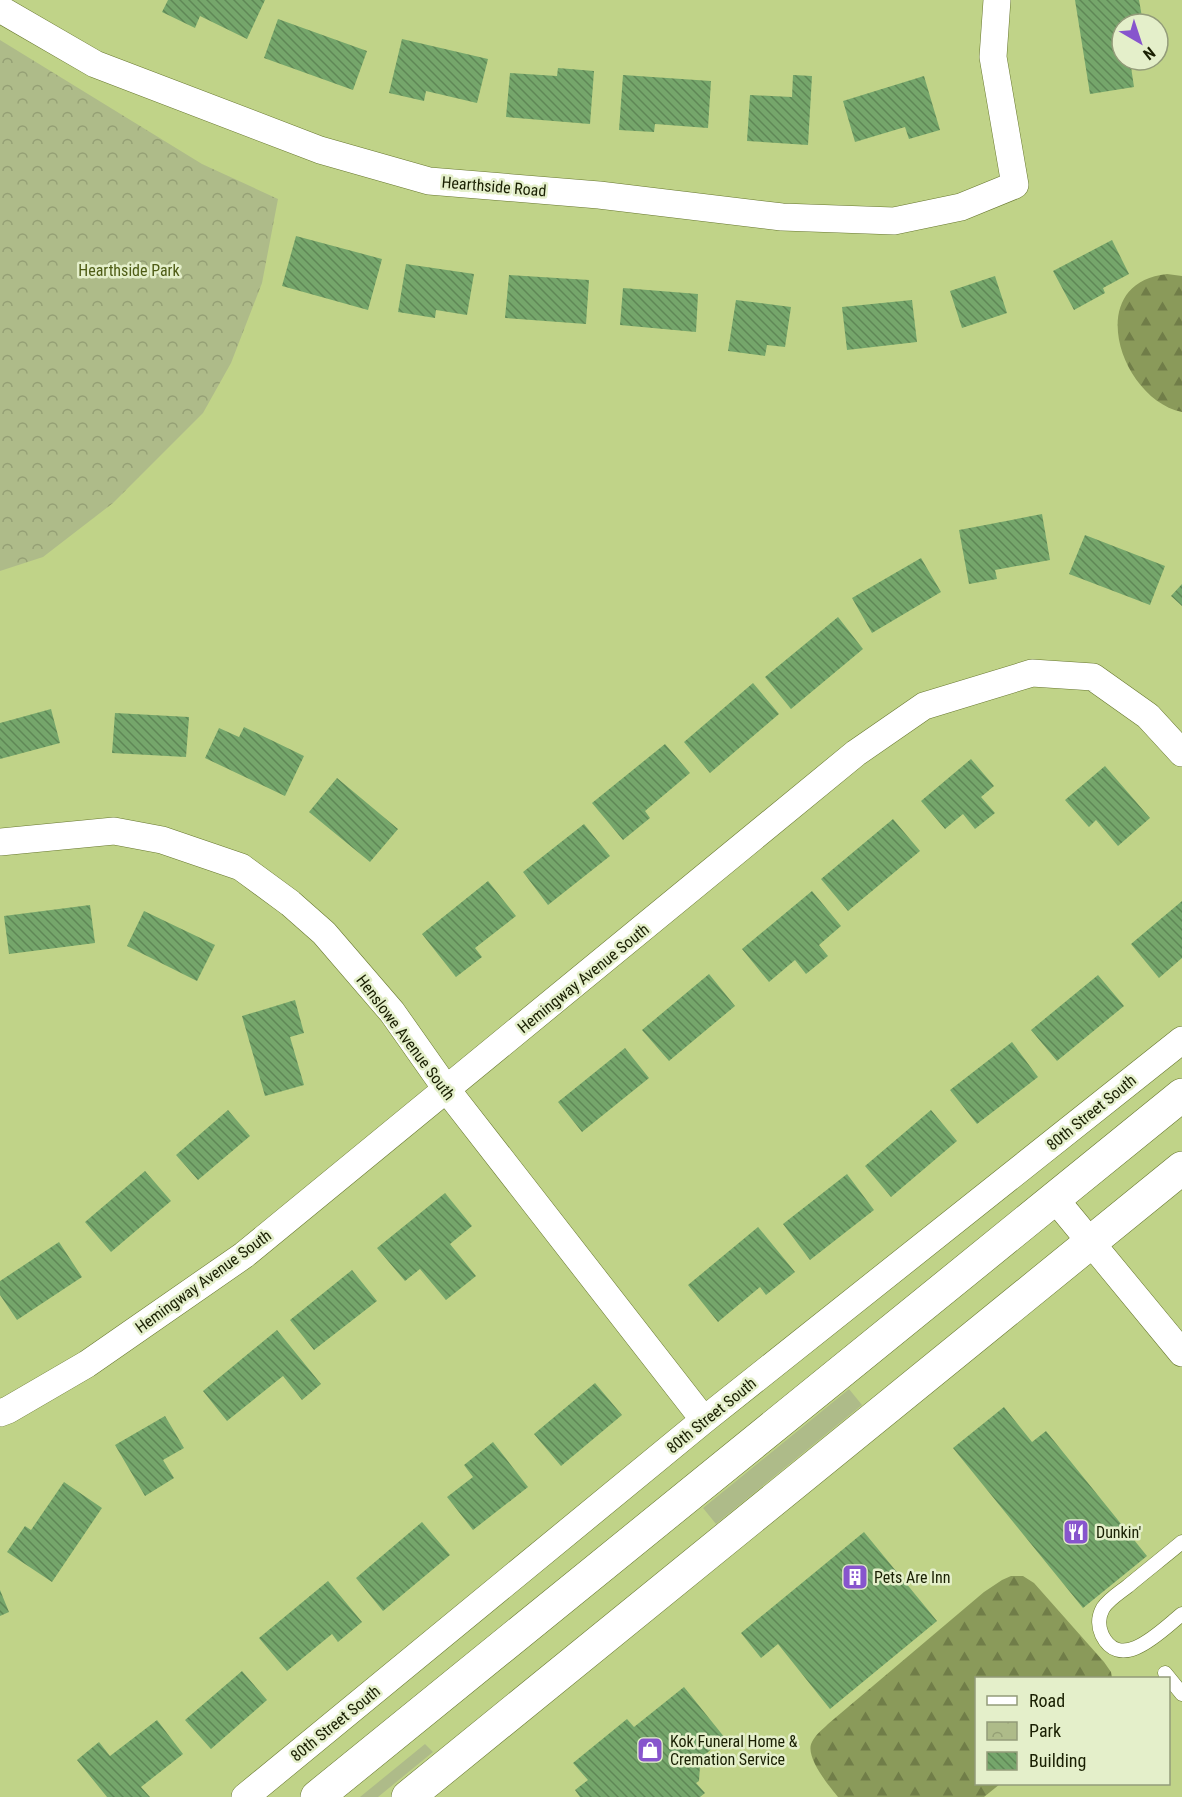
<svg xmlns="http://www.w3.org/2000/svg" width="1182" height="1797" viewBox="0 0 1182 1797" font-family="'Roboto Condensed',sans-serif">
<style>
.forest{fill:url(#forest-firs)}
.park{fill:url(#park-crowns)}
.garden{fill:#aebb89}
.building{fill:url(#building-back-hatch)}
.lines{fill:none;stroke-linecap:round;stroke-linejoin:round}
.service-casing{stroke:#67772e;stroke-width:15}
.minor-casing{stroke:#67772e;stroke-width:28}
.secondary-casing{stroke:#67772e;stroke-width:34}
.service{stroke:#fff;stroke-width:14}
.minor{stroke:#fff;stroke-width:27}
.secondary{stroke:#fff;stroke-width:33}
.labels{text-anchor:middle;stroke-width:5;stroke-linejoin:round;paint-order:stroke}
.street-label{font-size:16px;fill:#191f02;stroke:#e4efca}
.park-label{font-size:16px;fill:#4e5c15;stroke:#e4efca}
.poi-label{font-size:16px;fill:#191f02;stroke:#e4efca;text-anchor:start}
</style>
<defs>
<pattern id="forest-firs" width="22" height="20" patternUnits="userSpaceOnUse" patternTransform="scale(1.5)"><rect width="22" height="20" fill="#8a9a5a"/><path d="M5 1l3.5 6h-7zM16 11l3.5 6h-7z" fill="#707d48"/></pattern>
<pattern id="park-crowns" width="20" height="18" patternUnits="userSpaceOnUse" patternTransform="scale(1.5)"><rect width="20" height="18" fill="#aebb89"/><path d="M2 6a3 3 0 1 1 6 0M12 15a3 3 0 1 1 6 0" fill="none" stroke="#95a075"/></pattern>
<pattern id="building-back-hatch" width="6" height="6" patternUnits="userSpaceOnUse" patternTransform="scale(1.5)"><rect width="6" height="6" fill="#75a66b"/><path d="M-1 5l2 2M0 0l6 6M5-1l2 2" fill="none" stroke="#5f8756"/></pattern>
</defs>
<rect width="100%" height="100%" fill="#c0d388"/>
<path class="forest" d="M1167,274L1182,276V412C1120,399 1082,283 1167,274Z
M1011,1576H1023L1034,1583L1104,1662L1111,1672L1112,1678H976V1784H1000L984,1797H838C829,1786 804,1756 812,1742C815,1735 823,1729 828,1724L984,1592L1002,1580Z"/>
<path class="park" d="M0,40L202,164L278,199L262,283L231,363L203,413L113,503L43,557L0,571Z"/>
<path class="garden" d="M849,1389L862,1405L716,1524L703,1508Z
M425,1744L433,1752L378,1797H360Z"/>
<path class="building" d="M168,0H265L247,39L200,16L195,28L162,12Z
M1075,0H1139L1142,17L1123,20L1124,24H1122V60H1130L1134,87L1090,94Z
M278,19L367,51L353,90L264,58Z
M402,39L488,59L477,103L426,91L424,101L389,93Z
M558,68L594,71L590,124L506,117L510,73L557,76Z
M623,75L711,81L708,128L655,124L654,132L619,130Z
M793,75L812,76L808,145L747,141L750,95L792,97Z
M924,76L940,130L909,139L905,127L855,142L843,101Z
M296,236L382,259L368,310L282,286Z
M1112,240L1129,274L1103,288L1105,293L1074,310L1053,271Z
M406,264L474,274L467,315L436,310L435,318L398,312Z
M509,275L589,280L586,324L505,318Z
M995,276L1007,313L962,328L950,291Z
M623,288L698,294L696,332L620,325Z
M736,300L791,307L785,347L767,345L765,356L728,351Z
M912,300L917,342L847,350L842,307Z
M1042,514L1050,560L995,570L997,579L969,584L959,530Z
M1085,535L1165,566L1150,605L1069,574Z
M921,558L941,592L872,633L852,598Z
M1182,584V606L1171,596Z
M838,617L863,649L791,709L765,677Z
M753,683L779,714L710,773L684,742Z
M51,709L60,743L0,759V723Z
M115,713L189,717L186,757L112,753Z
M244,727L304,756L285,796L205,758L219,728L239,737Z
M665,744L690,773L645,811L650,818L623,840L592,803Z
M971,759L994,786L981,797L995,813L975,829L963,814L945,829L921,801Z
M1105,766L1150,818L1118,846L1096,820L1089,827L1065,800Z
M337,778L398,829L370,862L309,812Z
M893,819L920,851L848,911L821,879Z
M584,824L610,856L548,905L523,872Z
M488,881L516,916L475,948L482,957L456,977L422,934Z
M812,891L841,926L819,945L828,956L806,974L795,960L769,982L742,949Z
M1182,901V958L1159,978L1131,944Z
M90,905L95,943L9,954L4,916Z
M144,911L215,945L197,981L127,946Z
M709,974L735,1006L669,1061L642,1030Z
M1098,975L1124,1006L1057,1061L1031,1030Z
M295,1000L304,1033L290,1037L304,1085L265,1096L242,1016Z
M1012,1042L1038,1077L977,1124L950,1090Z
M625,1048L649,1078L582,1132L558,1102Z
M228,1110L250,1136L198,1180L176,1155Z
M931,1110L957,1141L891,1197L865,1166Z
M145,1171L171,1201L111,1252L85,1222Z
M847,1174L874,1210L810,1260L783,1224Z
M445,1193L472,1226L450,1244L476,1276L446,1300L420,1269L405,1281L377,1248Z
M758,1227L795,1272L766,1295L760,1287L718,1322L688,1285Z
M59,1242L82,1277L17,1320L0,1295V1281Z
M352,1270L377,1301L314,1350L290,1320Z
M277,1330L321,1384L302,1400L283,1376L227,1421L203,1391Z
M595,1383L622,1415L561,1466L534,1434Z
M1004,1407L1032,1442L1046,1431L1147,1556L1083,1608L953,1448Z
M165,1416L184,1448L163,1460L174,1478L145,1496L115,1445Z
M493,1442L528,1487L473,1530L447,1497L473,1477L464,1465Z
M64,1482L102,1508L52,1582L7,1552L25,1526L31,1530Z
M422,1522L450,1555L383,1611L356,1578Z
M864,1532L937,1621L830,1709L778,1644L761,1658L741,1633Z
M328,1581L362,1622L338,1642L332,1634L287,1671L259,1638Z
M0,1590L9,1612L0,1616Z
M242,1671L267,1700L211,1749L185,1720Z
M684,1687L725,1738L696,1762L700,1766L699,1781L696,1783L705,1793L700,1797H580L575,1790L588,1780L573,1763L627,1719L634,1727Z
M157,1720L183,1754L141,1787L150,1797H107L77,1760L99,1742L110,1756Z"/>
<g class="lines">
<g class="service-casing">
<path id="service" d="M1182,1542C1164,1557 1146,1571 1128,1586C1119,1593 1109,1599 1103,1608C1098,1617 1098,1626 1102,1635C1121,1674 1163,1629 1182,1614
M1165,1673L1182,1694"/>
</g>
<g class="minor-casing">
<path id="minor" d="M0,9L95,64L320,150L429,181L599,195L782,217L894,221L961,207L1015,185L993,57L997,0
M0,842L114,831L162,840L241,867L290,903L324,933L392,1012L447,1090L704,1420
M1055,1199L1182,1353
M0,1413L8,1410L87,1364L244,1255L856,753L924,706L1032,673L1093,677L1148,716L1182,753
M245,1797L704,1420L1182,1040"/>
</g>
<g class="secondary-casing">
<path id="secondary" d="M317,1797L1182,1095
M408,1797L1182,1168"/>
</g>
<use href="#service" class="service"/>
<use href="#minor" class="minor"/>
<use href="#secondary" class="secondary"/>
</g>
<defs>
<g id="restaurant-square" transform="scale(1.35)"><rect x="-9" y="-9" width="18" height="18" rx="4" fill="#8755cd" stroke="#e4efca"/><path d="M-5-6h1v4h1v-4h1v4h1v-4h1v5L-1.5 .5V6h-2V.5L-5-1ZM5-6V6H3V1.5H1.5Q1.5-4 5-6Z" fill="#fff"/></g>
<g id="building-square" transform="scale(1.35)"><rect x="-9" y="-9" width="18" height="18" rx="4" fill="#8755cd" stroke="#e4efca"/><path d="M-4-6H4V6H1V3H-1V6H-4ZM-2.5-4.3h1.7v1.8h-1.7ZM.8-4.3h1.7v1.8H.8ZM-2.5-1h1.7V.8h-1.7ZM.8-1h1.7V.8H.8Z" fill="#fff"/></g>
<g id="shop-square" transform="scale(1.35)"><rect x="-9" y="-9" width="18" height="18" rx="4" fill="#8755cd" stroke="#e4efca"/><path d="M-5-2.5h2.3a2.7 3.5 0 0 1 5.4 0H5L5.5 6h-11ZM-1.5-2.5h3a1.5 2.3 0 0 0-3 0Z" fill="#fff"/></g>
</defs>
<g fill-rule="evenodd">
<use href="#restaurant-square" x="1076" y="1532"/>
<use href="#building-square" x="855" y="1577"/>
<use href="#shop-square" x="650" y="1750"/>
</g>
<g class="labels">
<g class="street-label">
<text transform="translate(494 186) rotate(5)" y="6">Hearthside Road</text>
<text transform="translate(583 978) rotate(-39)" y="6">Hemingway Avenue South</text>
<text transform="translate(406 1037) rotate(53)" y="6">Henslowe Avenue South</text>
<text transform="translate(1091 1112) rotate(-39)" y="6">80th Street South</text>
<text transform="translate(203 1281) rotate(-36)" y="6">Hemingway Avenue South</text>
<text transform="translate(711 1415) rotate(-39)" y="6">80th Street South</text>
<text transform="translate(335 1723) rotate(-39)" y="6">80th Street South</text>
</g>
<g class="park-label">
<text x="129" y="276">Hearthside Park</text>
</g>
<g class="poi-label">
<text x="1096" y="1538">Dunkin'</text>
<text x="874" y="1583">Pets Are Inn</text>
<text x="670" y="1747">Kok Funeral Home &amp;<tspan x="670" dy="18">Cremation Service</tspan></text>
</g>
</g>
<rect x="975" y="1677" width="195" height="108" fill="#e4efca" stroke="#939c7a" stroke-width="1.5"/>
<rect x="987" y="1696" width="30" height="9" fill="#ffffff" stroke="#939c7a" stroke-width="1.5"/>
<text x="1029" y="1707" font-size="18" fill="#191f02">Road</text>
<rect x="987" y="1722" width="30" height="18" fill="url(#park-crowns)" stroke="#939c7a" stroke-width="1.5"/>
<text x="1029" y="1737" font-size="18" fill="#191f02">Park</text>
<rect x="987" y="1752" width="30" height="18" fill="url(#building-back-hatch)" stroke="#939c7a" stroke-width="1.5"/>
<text x="1029" y="1767" font-size="18" fill="#191f02">Building</text>
<g transform="translate(1140 42) rotate(141)"><circle r="28" fill="#e4efca" stroke="#939c7a" stroke-width="1.5"/>
<path d="M0-4.5L10 22L0 15L-10 22Z" fill="#8755cd"/>
<text y="-9" font-size="16" font-weight="bold" text-anchor="middle" fill="#191f02">N</text>
</g>
</svg>
